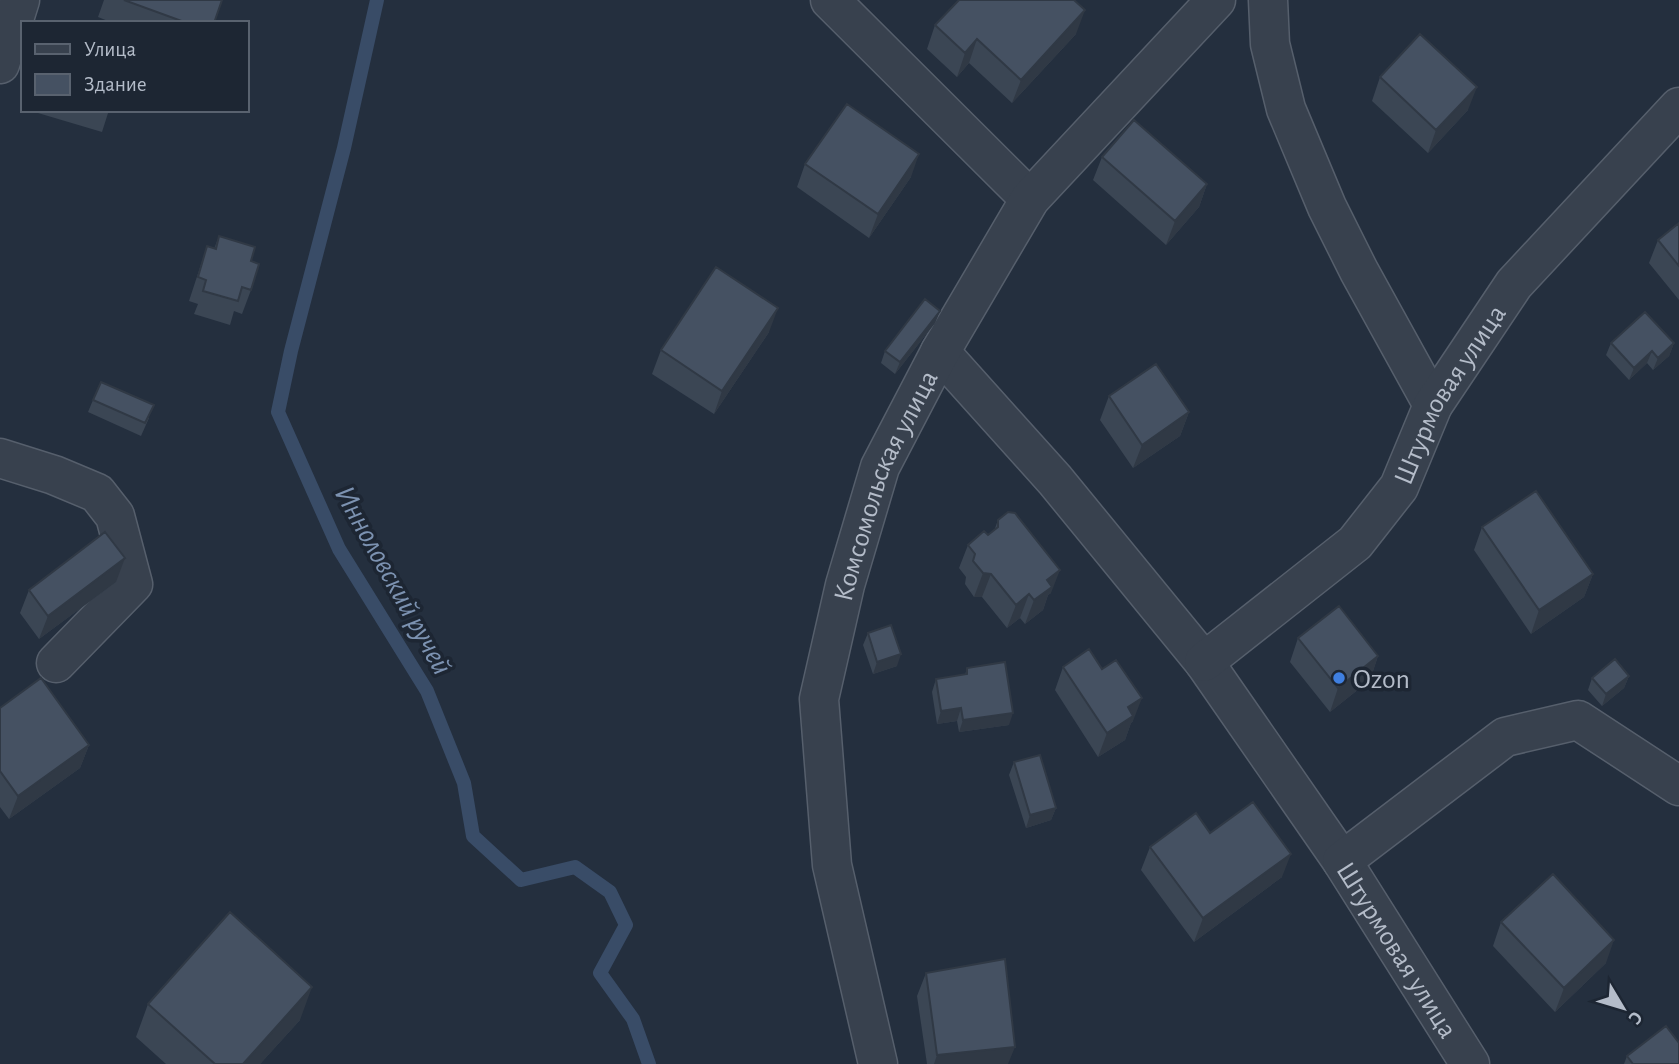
<svg xmlns="http://www.w3.org/2000/svg" width="1679" height="1064" viewBox="0 0 1679 1064" font-family="'Alegreya Sans',sans-serif">
<style>
.lines{fill:none;stroke-linecap:round;stroke-linejoin:round}
.stream{stroke:#394c67;stroke-width:14}
.minor-casing{stroke:#565f6c;stroke-width:41}
.minor{stroke:#38414e;stroke-width:38}
.wall{fill:#3b4654}
.shaded-wall{fill:#303945}
.building{fill:#455162;stroke:#303945;stroke-width:2}
.shop-dot{fill:#3f7fe0;stroke:#1d2633;stroke-width:2.5}
.labels{text-anchor:middle;stroke-width:7;stroke-linejoin:round;paint-order:stroke}
.street-label{font-size:28px;fill:#b4bcc9;stroke:#1d2633}
.poi-label{font-size:28px;fill:#b4bcc9;stroke:#1d2633;text-anchor:start}
.water-label{font-size:30px;font-style:italic;fill:#7c92b1;stroke:#1d2633}
</style>
<rect width="100%" height="100%" fill="#242f3e"/>
<g class="lines">
<path class="stream" d="M377,0L344,148L291,351L278,412L339,549L427,691L464,783L473,836L521,880L575,867L610,892L626,925L600,973L633,1019L649,1064"/>
<g class="minor-casing">
<g id="minor">
<path d="M830,0L1030,199"/>
<path d="M1268,0L1270,44L1286,109L1327,207L1359,271L1433,405"/>
<path d="M0,64L20,0"/>
<path id="s1" d="M940,352L1055,480L1204,662L1342,861L1470,1064"/>
<path d="M0,458L54,475L97,493L115,516L133,584L56,663"/>
<path id="s2" d="M1204,662L1355,543L1399,487L1433,405L1514,284L1679,107"/>
<path d="M1342,861L1505,737L1578,720L1679,786"/>
<path id="s3" d="M878,1064L832,865L819,699L845,585L880,467L940,352L1030,199L1216,0"/>
</g>
</g>
<use href="#minor" class="minor"/>
</g>
<path class="wall" d="M104,0H222L214,23H113L98,17Z
M935,25L1076,34L1012,103L969,63L957,77L927,49Z
M1380,77L1468,110L1428,153L1372,101Z
M39,110H109L102,132L38,113Z
M1102,157L1207,184L1199,207L1166,245L1093,180Z
M805,164L911,177L869,238L797,187Z
M1679,223V300L1649,263L1658,240Z
M219,236L251,261V290L242,314L234,311L230,325L194,314L198,304L189,301L207,246L214,249Z
M940,311L935,323L895,374L881,363L885,351Z
M769,332L714,414L652,374L661,350Z
M1611,343H1674L1669,356L1653,370L1647,363L1629,380L1606,355Z
M1109,396L1189,412L1180,436L1133,468L1100,420Z
M93,400L149,418L141,436L88,412Z
M998,520L1051,593L1048,595L1043,610L1025,624L1020,618L1007,628L982,597H974L965,584L966,577L959,568L968,545L988,535L994,531Z
M1482,527L1593,574L1584,597L1531,634L1474,550Z
M116,582L39,639L20,613L29,590Z
M868,633L897,666L873,674L863,645Z
M1298,638L1378,656L1370,680L1330,712L1290,662Z
M1063,667L1133,721L1131,723L1125,740L1098,757L1055,690Z
M967,668L1009,725L959,732L957,721L937,724L932,692L936,679L965,675Z
M1629,676L1624,688L1602,706L1588,690L1592,678Z
M0,708L89,745L80,768L9,819L0,807Z
M1014,762L1056,808L1051,820L1026,828L1009,775Z
M1210,833L1282,877L1194,942L1141,870L1150,847Z
M1501,922L1606,963L1555,1012L1493,946Z
M926,973L1008,1064H927L917,996Z
M148,1004L300,1020L260,1064H166L136,1037Z
M1627,1056L1679,1064H1624Z"/>
<path class="shaded-wall" d="M1085,10L1076,34L1012,103L1021,80Z
M977,39L969,63L957,77L965,53Z
M1477,87L1468,110L1428,153L1436,130Z
M919,154L911,177L869,238L878,214Z
M1207,184L1199,207L1166,245L1175,221Z
M778,308L769,332L714,414L722,391Z
M940,311L935,323L895,374L900,362Z
M1674,343L1669,356L1653,370L1658,358Z
M1652,351L1647,363L1629,380L1634,368Z
M1189,412L1180,436L1133,468L1142,445Z
M125,558L116,582L39,639L48,616Z
M1060,570L1051,593L1048,595L1043,610L1025,624L1034,600L1047,580Z
M983,573L991,574L982,597H974Z
M1593,574L1584,597L1531,634L1539,610Z
M1029,594L1020,618L1007,628L1016,605Z
M901,654L897,666L873,674L877,662Z
M1378,656L1370,680L1330,712L1338,688Z
M1629,676L1624,688L1602,706L1606,694Z
M1142,698L1133,721L1131,723L1125,740L1098,757L1107,733L1128,707Z
M961,708L957,721L937,724L941,711Z
M1013,713L1009,725L959,732L963,720Z
M89,745L80,768L9,819L18,796Z
M1056,808L1051,820L1026,828L1030,815Z
M1291,854L1282,877L1194,942L1203,918Z
M1614,940L1606,963L1555,1012L1564,988Z
M312,987L300,1020L260,1064H243Z
M1015,1047L1008,1064H934L937,1055Z"/>
<path class="building" d="M124,0H222L214,23H187Z
M959,0H1074L1085,10L1021,80L977,39L965,53L935,25Z
M1420,34L1477,87L1436,130L1380,77Z
M847,104L919,154L878,214L805,164Z
M1134,120L1207,184L1175,221L1102,157Z
M1679,223V266L1658,240Z
M219,236L255,247L251,261L259,264L251,290L242,287L238,301L203,291L206,280L198,277L207,246L216,249Z
M716,267L778,308L722,391L661,350Z
M925,299L940,311L900,362L885,351Z
M1645,312L1674,343L1658,358L1652,351L1634,368L1611,343Z
M1156,364L1189,412L1142,445L1109,396Z
M101,382L154,405L145,423L93,400Z
M1536,491L1593,574L1539,610L1482,527Z
M1008,512L1015,513L1060,570L1047,580L1052,587L1034,600L1029,594L1016,605L991,574L983,573L973,561L975,554L968,545L984,531L988,535L998,527V520Z
M105,532L125,558L48,616L29,590Z
M1339,606L1378,656L1338,688L1298,638Z
M891,625L901,654L877,662L868,633Z
M1089,649L1102,669L1116,660L1142,698L1128,707L1133,716L1107,733L1063,667Z
M1615,659L1629,676L1606,694L1592,678Z
M1005,662L1013,713L963,720L961,708L941,711L936,679L967,674V668Z
M41,678L89,745L18,796L0,771V708Z
M1040,755L1056,808L1030,815L1014,762Z
M1253,802L1291,854L1203,918L1150,847L1196,813L1210,833Z
M1553,874L1614,940L1564,988L1501,922Z
M230,912L312,987L243,1064H215L148,1004Z
M1005,959L1015,1047L937,1055L926,973Z
M1666,1026L1679,1043V1064H1633L1627,1056Z"/>
<circle class="shop-dot" cx="1339" cy="678" r="7"/>
<g class="labels">
<g class="street-label">
<text dy="10" stroke="none"><textPath href="#s2" startOffset="369">Штурмовая улица</textPath></text>
<text dy="10" stroke="none"><textPath href="#s3" startOffset="595">Комсомольская улица</textPath></text>
<text dy="10" stroke="none"><textPath href="#s1" startOffset="754">Штурмовая улица</textPath></text>
</g>
<g class="poi-label">
<text x="1353" y="688">Ozon</text>
</g>
<g class="water-label">
<text transform="translate(394 580) rotate(61)" y="10">Инноловский ручей</text>
</g>
</g>
<rect x="21" y="21" width="228" height="91" fill="#1d2633" stroke="#59626f" stroke-width="2"/>
<rect x="35" y="44" width="35" height="10" fill="#38414e" stroke="#59626f" stroke-width="2"/>
<text x="84" y="56" font-size="21" fill="#b4bcc9">Улица</text>
<rect x="35" y="74" width="35" height="21" fill="#455162" stroke="#59626f" stroke-width="2"/>
<text x="84" y="91" font-size="21" fill="#b4bcc9">Здание</text>
<g transform="translate(1623 1008) rotate(128)" stroke="#1d2633" stroke-width="5" paint-order="stroke">
<path d="M0-5L12 26L0 18L-12 26Z" fill="#b4bcc9"/>
<text y="-10" font-size="19" font-weight="bold" text-anchor="middle" fill="#b4bcc9">С</text>
</g>
</svg>
